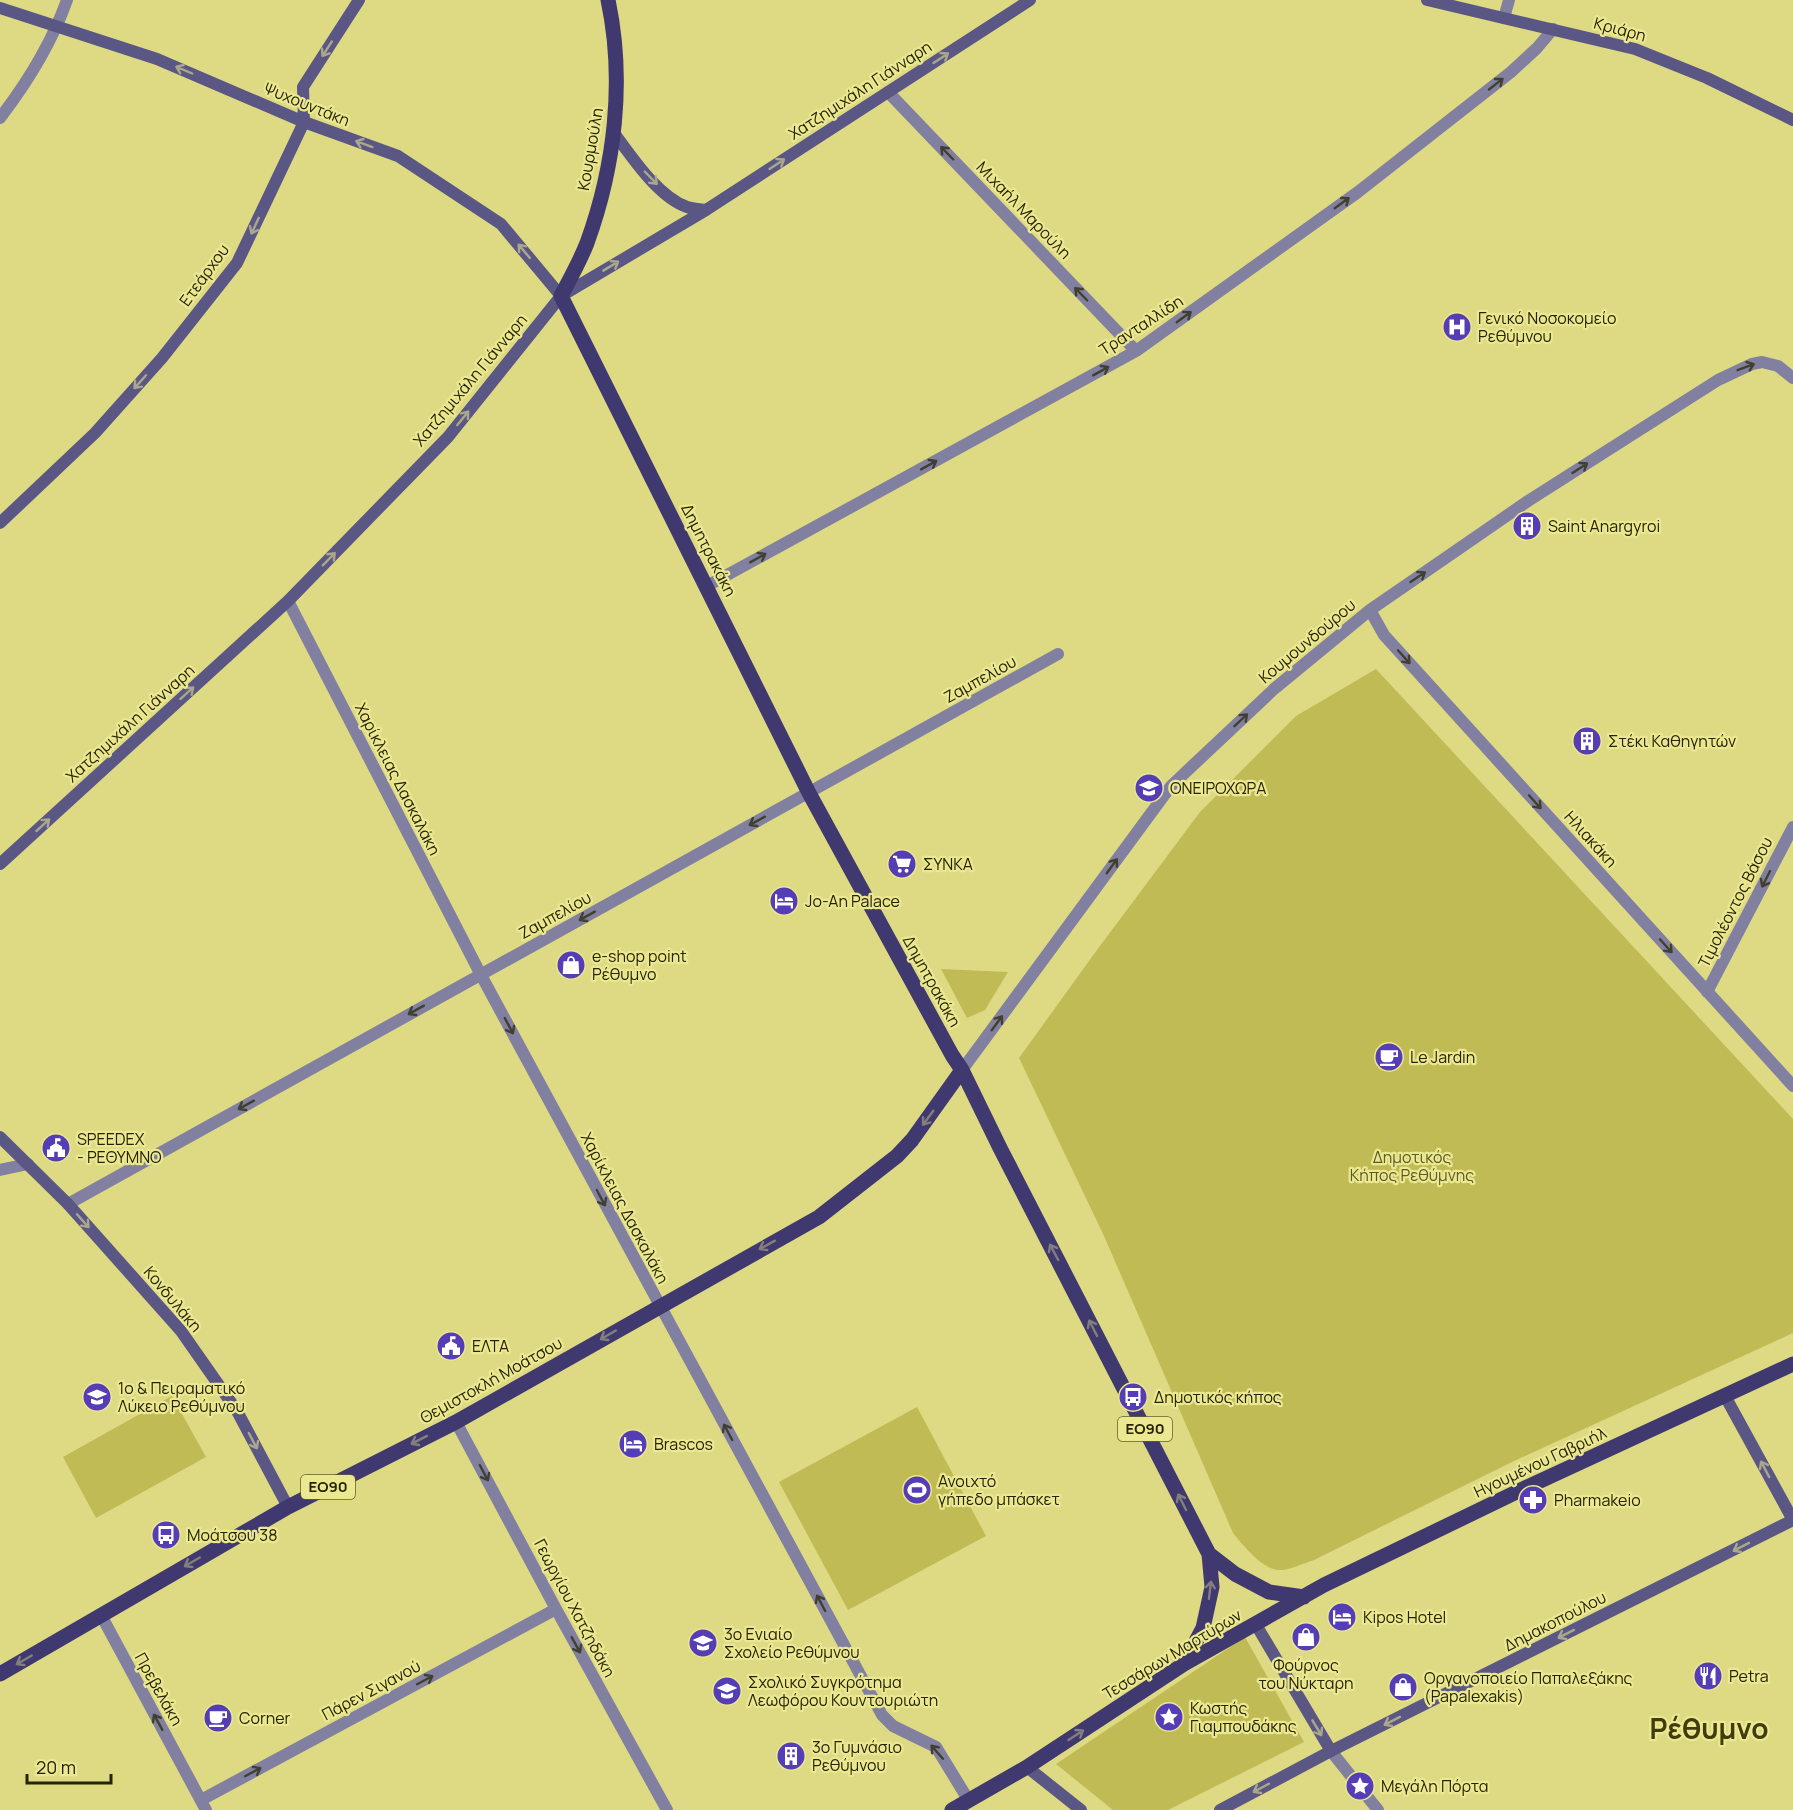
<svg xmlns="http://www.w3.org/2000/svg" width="1793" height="1810" viewBox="0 0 1793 1810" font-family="Manrope,sans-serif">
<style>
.green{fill:#c0bb55}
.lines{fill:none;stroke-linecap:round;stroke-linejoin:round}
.street{stroke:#8180a0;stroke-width:12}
.secondary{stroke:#5a5785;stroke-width:12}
.primary{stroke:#3f3970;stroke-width:15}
.oneway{stroke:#aaa78c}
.oneway2{stroke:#414030}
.oneway3{stroke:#847f7d}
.labels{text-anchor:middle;stroke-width:4.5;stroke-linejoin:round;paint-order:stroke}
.shield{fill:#ebe891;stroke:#615f2c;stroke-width:1.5}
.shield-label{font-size:15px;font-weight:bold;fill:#262400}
.street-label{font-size:16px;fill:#262400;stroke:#ebe891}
.poi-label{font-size:16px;fill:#262400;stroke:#ebe891;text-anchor:start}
.park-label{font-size:16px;fill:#5c5a28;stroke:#ebe891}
.town-label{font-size:28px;font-weight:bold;fill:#3f3c0d;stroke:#ebe891}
</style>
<rect width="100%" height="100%" fill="#deda84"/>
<path class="green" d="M1376,669L1793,1119V1333L1512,1462L1314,1560C1304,1563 1292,1569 1282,1570C1264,1572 1243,1545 1233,1533L1104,1236L1019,1058L1094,954L1200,812L1296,716Z
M941,969L1008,972L985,1010L967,1018Z
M172,1396L206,1457L96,1518L63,1457Z
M917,1407L986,1536L848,1610L779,1482Z
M1245,1637L1304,1742L1168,1810H1113L1056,1764Z"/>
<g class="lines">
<path class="street" d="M1504,18L1509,0
M888,92L1136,351
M0,118C27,83 52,42 67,0
M707,586L1136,351L1358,192L1511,72L1537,48L1553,29
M288,601L481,975L882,1715L893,1726L936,1747L969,1801
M1370,610L1384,635L1793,1086
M1707,992L1793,827
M962,1070L1171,786L1274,689L1370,610L1528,501L1718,380L1752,364L1762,362L1778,366L1793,378
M0,1170L28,1164
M68,1204L1058,654
M456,1422L556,1609L667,1810
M101,1615L206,1810
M1331,1751L1378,1810
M201,1800L556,1609"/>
<path class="secondary" d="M1427,0L1635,49L1707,78L1793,120
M0,8L157,59L304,122L398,156L501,224L561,296
M614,133C632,157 658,197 687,207C693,209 700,209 706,210
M0,523L95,433L162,358L237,263L304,122L303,87L359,0
M0,864L288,601L448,437L561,296L706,210L1030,0
M0,1137L68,1204L181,1331L237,1411L288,1507
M1255,1623L1331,1751
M1027,1767L1081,1810
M1220,1810L1331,1751L1793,1520L1725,1396"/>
<path class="primary" d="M608,0C625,80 615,166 587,243C580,261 570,279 561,296L809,793L952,1055L962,1070L1000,1148L1209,1554L1235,1574L1269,1592L1304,1597
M1184,1664L1203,1628L1212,1587L1209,1554
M0,1674L288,1507L456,1422L819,1217L897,1156L912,1140L962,1070
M952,1810L1027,1767L1184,1664L1324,1585L1525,1488L1793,1364"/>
</g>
<defs><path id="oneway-shaft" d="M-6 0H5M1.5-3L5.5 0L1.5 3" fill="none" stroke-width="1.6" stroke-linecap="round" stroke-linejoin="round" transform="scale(1.5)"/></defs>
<g class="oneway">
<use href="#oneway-shaft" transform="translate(327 49) rotate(123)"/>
<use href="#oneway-shaft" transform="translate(941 58) rotate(-33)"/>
<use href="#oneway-shaft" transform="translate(184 70) rotate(-157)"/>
<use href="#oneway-shaft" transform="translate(364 144) rotate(-160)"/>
<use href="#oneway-shaft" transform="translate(777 164) rotate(-33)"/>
<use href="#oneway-shaft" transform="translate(651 178) rotate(46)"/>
<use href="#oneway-shaft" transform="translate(255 226) rotate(115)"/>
<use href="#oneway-shaft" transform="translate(524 251) rotate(-130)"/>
<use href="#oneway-shaft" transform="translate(611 266) rotate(-31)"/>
<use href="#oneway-shaft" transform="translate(140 382) rotate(132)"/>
<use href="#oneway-shaft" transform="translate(463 418) rotate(-51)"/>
<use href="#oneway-shaft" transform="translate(329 559) rotate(-46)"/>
<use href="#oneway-shaft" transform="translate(187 693) rotate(-42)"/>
<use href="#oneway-shaft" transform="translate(43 825) rotate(-42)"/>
<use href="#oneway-shaft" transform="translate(83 1221) rotate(48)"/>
<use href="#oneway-shaft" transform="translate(253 1441) rotate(62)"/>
<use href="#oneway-shaft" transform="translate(1765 1469) rotate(-118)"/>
<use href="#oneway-shaft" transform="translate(1741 1547) rotate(153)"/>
<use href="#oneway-shaft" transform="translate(1566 1634) rotate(153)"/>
<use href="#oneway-shaft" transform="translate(1392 1721) rotate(153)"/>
<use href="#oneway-shaft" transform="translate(1317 1728) rotate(59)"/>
<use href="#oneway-shaft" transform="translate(1261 1788) rotate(152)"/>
</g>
<g class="oneway2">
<use href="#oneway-shaft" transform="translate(1496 84) rotate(-38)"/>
<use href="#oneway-shaft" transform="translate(947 153) rotate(-134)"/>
<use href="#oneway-shaft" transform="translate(1342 203) rotate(-36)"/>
<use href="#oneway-shaft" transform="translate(1081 294) rotate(-134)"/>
<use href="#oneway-shaft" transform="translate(1184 317) rotate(-36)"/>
<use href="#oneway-shaft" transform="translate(1746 367) rotate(-21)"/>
<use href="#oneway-shaft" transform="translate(1101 371) rotate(-29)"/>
<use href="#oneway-shaft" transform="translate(929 465) rotate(-29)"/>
<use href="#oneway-shaft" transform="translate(1580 468) rotate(-33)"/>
<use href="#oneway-shaft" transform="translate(758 558) rotate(-29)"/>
<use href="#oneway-shaft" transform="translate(1418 577) rotate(-34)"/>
<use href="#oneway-shaft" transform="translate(1404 657) rotate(48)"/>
<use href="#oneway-shaft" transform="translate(1241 720) rotate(-43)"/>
<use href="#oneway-shaft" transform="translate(1535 802) rotate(48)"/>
<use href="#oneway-shaft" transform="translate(757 821) rotate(151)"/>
<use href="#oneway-shaft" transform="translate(1112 866) rotate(-54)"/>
<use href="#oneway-shaft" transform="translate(1766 879) rotate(117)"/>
<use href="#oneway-shaft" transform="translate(587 916) rotate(151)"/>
<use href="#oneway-shaft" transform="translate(1666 946) rotate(48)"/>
<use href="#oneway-shaft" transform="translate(416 1010) rotate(151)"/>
<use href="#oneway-shaft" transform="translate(997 1023) rotate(-54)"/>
<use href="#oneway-shaft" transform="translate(509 1026) rotate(62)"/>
<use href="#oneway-shaft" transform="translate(246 1105) rotate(151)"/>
<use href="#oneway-shaft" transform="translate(601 1198) rotate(62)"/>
<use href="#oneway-shaft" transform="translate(728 1432) rotate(-118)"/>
<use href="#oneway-shaft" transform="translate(484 1473) rotate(62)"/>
<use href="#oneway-shaft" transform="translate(821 1603) rotate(-118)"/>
<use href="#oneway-shaft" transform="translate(576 1645) rotate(61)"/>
<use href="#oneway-shaft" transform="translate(425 1680) rotate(-28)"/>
<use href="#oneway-shaft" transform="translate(158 1722) rotate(-119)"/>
<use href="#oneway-shaft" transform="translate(937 1752) rotate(-131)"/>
<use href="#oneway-shaft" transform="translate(253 1772) rotate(-28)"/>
</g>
<g class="oneway3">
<use href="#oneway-shaft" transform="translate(928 1118) rotate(126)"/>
<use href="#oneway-shaft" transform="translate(767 1245) rotate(151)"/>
<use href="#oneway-shaft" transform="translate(1054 1252) rotate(-118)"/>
<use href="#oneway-shaft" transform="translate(1093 1328) rotate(-117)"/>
<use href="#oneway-shaft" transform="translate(608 1335) rotate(150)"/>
<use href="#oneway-shaft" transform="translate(419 1440) rotate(153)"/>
<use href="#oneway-shaft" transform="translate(1182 1502) rotate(-117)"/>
<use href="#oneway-shaft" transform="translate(192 1562) rotate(150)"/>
<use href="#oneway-shaft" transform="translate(1210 1590) rotate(-83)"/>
<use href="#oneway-shaft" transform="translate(24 1660) rotate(150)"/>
<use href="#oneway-shaft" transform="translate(1076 1735) rotate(-33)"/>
</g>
<defs>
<g id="hospital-disc" transform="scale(1.5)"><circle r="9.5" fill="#553db5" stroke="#ebe891"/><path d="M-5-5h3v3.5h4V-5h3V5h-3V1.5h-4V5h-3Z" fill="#fff"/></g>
<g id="building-disc" transform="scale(1.5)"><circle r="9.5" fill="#553db5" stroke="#ebe891"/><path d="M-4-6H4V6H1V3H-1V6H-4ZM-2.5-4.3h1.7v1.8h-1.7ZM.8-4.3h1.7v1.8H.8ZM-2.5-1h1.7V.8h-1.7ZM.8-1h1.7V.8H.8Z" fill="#fff"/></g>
<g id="school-disc" transform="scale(1.5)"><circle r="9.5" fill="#553db5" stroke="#ebe891"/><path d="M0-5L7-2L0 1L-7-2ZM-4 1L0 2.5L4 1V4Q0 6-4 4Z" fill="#fff"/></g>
<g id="supermarket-disc" transform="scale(1.5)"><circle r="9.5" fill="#553db5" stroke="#ebe891"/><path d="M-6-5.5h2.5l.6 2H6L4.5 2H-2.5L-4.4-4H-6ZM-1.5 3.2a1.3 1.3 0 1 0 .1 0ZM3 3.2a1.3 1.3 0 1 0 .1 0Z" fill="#fff"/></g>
<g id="hotel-disc" transform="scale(1.5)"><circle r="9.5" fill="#553db5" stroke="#ebe891"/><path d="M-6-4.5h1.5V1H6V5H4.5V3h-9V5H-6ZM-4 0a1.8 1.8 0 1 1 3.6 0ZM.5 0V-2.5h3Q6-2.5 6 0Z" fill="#fff"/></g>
<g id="shop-disc" transform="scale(1.5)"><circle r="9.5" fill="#553db5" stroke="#ebe891"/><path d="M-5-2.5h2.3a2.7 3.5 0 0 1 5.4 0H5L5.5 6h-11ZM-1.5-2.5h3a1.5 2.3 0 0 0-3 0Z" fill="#fff"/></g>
<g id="cafe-disc" transform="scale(1.5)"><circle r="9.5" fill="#553db5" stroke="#ebe891"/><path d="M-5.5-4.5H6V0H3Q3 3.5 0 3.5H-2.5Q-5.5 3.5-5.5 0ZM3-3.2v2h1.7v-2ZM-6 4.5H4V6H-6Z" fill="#fff"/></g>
<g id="civic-disc" transform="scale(1.5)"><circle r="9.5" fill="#553db5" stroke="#ebe891"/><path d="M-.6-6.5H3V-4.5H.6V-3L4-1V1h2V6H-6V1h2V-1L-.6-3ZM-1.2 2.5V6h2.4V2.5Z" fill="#fff"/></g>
<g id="bus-disc" transform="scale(1.5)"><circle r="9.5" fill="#553db5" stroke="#ebe891"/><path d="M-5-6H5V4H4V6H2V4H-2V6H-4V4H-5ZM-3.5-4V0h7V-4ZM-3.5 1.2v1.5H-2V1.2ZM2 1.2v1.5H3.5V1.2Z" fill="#fff"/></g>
<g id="stadium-disc" transform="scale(1.5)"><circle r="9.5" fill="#553db5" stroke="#ebe891"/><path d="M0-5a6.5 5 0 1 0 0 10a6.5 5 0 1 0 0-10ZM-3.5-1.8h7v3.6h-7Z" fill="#fff"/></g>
<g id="pharmacy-disc" transform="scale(1.5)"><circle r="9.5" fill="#553db5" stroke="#ebe891"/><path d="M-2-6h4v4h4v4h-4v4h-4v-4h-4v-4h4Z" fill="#fff"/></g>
<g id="restaurant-disc" transform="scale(1.5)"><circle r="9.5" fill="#553db5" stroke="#ebe891"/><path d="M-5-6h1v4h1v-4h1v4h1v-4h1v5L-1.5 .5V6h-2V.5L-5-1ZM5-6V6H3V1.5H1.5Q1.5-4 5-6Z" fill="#fff"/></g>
<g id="sight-disc" transform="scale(1.5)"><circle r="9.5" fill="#553db5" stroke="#ebe891"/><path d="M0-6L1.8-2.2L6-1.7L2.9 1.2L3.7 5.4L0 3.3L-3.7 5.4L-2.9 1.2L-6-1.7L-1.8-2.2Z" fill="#fff"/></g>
</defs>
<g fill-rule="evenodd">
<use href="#hospital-disc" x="1457" y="327"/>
<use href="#building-disc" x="1527" y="526"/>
<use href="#building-disc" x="1587" y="741"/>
<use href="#school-disc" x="1149" y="788"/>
<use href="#supermarket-disc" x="902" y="864"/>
<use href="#hotel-disc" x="784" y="901"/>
<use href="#shop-disc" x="571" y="965"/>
<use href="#cafe-disc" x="1389" y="1057"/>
<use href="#civic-disc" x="56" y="1148"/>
<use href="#civic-disc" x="451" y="1346"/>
<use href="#school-disc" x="97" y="1397"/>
<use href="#bus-disc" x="1133" y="1397"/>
<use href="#hotel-disc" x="633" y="1444"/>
<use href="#stadium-disc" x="917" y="1490"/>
<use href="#pharmacy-disc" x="1533" y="1500"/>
<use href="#bus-disc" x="166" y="1535"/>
<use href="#hotel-disc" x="1342" y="1617"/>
<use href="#shop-disc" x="1306" y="1637"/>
<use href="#school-disc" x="703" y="1643"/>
<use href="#restaurant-disc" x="1708" y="1676"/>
<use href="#shop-disc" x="1403" y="1687"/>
<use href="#school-disc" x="727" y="1691"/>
<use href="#sight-disc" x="1169" y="1717"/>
<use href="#cafe-disc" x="218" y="1718"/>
<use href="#building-disc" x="791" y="1756"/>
<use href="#sight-disc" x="1360" y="1786"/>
</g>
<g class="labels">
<g class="shield">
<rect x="1118" y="1417" width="54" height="24" rx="4.5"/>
<rect x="301" y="1475" width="54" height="24" rx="4.5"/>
</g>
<g class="shield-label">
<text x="1145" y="1434">ΕΟ90</text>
<text x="328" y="1492">ΕΟ90</text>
</g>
<g class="street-label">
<text transform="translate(1620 29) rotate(15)" y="6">Κριάρη</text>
<text transform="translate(860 90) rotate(-33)" y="6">Χατζημιχάλη Γιάνναρη</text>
<text transform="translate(307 104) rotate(22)" y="6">Ψυχουντάκη</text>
<text transform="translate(590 149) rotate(-80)" y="6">Κουρμούλη</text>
<text transform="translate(1024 210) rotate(46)" y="6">Μιχαήλ Μαρούλη</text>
<text transform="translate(204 275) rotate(-54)" y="6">Ετεάρχου</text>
<text transform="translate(1141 325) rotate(-33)" y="6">Τρανταλλίδη</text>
<text transform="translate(470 380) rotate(-50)" y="6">Χατζημιχάλη Γιάνναρη</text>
<text transform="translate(709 550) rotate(63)" y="6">Δημητρακάκη</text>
<text transform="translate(1307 641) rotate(-40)" y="6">Κουμουνδούρου</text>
<text transform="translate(980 679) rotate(-29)" y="6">Ζαμπελίου</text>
<text transform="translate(130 723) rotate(-42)" y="6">Χατζημιχάλη Γιάνναρη</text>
<text transform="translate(398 779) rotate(63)" y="6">Χαρίκλειας Δασκαλάκη</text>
<text transform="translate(1591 839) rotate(48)" y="6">Ηλιακάκη</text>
<text transform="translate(1735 902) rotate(-63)" y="6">Τιμολέοντος Βάσου</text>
<text transform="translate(555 915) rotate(-29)" y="6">Ζαμπελίου</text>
<text transform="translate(932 981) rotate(61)" y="6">Δημητρακάκη</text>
<text transform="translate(625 1208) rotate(62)" y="6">Χαρίκλειας Δασκαλάκη</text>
<text transform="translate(173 1299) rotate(50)" y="6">Κονδυλάκη</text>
<text transform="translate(491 1380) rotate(-29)" y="6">Θεμιστοκλή Μοάτσου</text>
<text transform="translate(1540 1462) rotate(-25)" y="6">Ηγουμένου Γαβριήλ</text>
<text transform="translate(575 1608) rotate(62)" y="6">Γεωργίου Χατζηδάκη</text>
<text transform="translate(1555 1621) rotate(-27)" y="6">Δημακοπούλου</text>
<text transform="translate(1172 1654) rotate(-31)" y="6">Τεσσάρων Μαρτύρων</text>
<text transform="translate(159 1689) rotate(61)" y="6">Πρεβελάκη</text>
<text transform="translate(371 1690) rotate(-28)" y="6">Πάρεν Σιγανού</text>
</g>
<g class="poi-label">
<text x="1478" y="324">Γενικό Νοσοκομείο<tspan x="1478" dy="18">Ρεθύμνου</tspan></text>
<text x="1548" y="532">Saint Anargyroi</text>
<text x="1608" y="747">Στέκι Καθηγητών</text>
<text x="1170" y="794">ΟΝΕΙΡΟΧΩΡΑ</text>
<text x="923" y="870">ΣΥΝΚΑ</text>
<text x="805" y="907">Jo-An Palace</text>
<text x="592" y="962">e-shop point<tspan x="592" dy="18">Ρέθυμνο</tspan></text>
<text x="1410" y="1063">Le Jardin</text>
<text x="77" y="1145">SPEEDEX<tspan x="77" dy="18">- ΡΕΘΥΜΝΟ</tspan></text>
<text x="472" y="1352">ΕΛΤΑ</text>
<text x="118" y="1394">1ο &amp; Πειραματικό<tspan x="118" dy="18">Λύκειο Ρεθύμνου</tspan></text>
<text x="1154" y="1403">Δημοτικός κήπος</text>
<text x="654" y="1450">Brascos</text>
<text x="938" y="1487">Ανοιχτό<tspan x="938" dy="18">γήπεδο μπάσκετ</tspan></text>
<text x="1554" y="1506">Pharmakeio</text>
<text x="187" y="1541">Μοάτσου 38</text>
<text x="1363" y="1623">Kipos Hotel</text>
<text x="724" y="1640">3ο Ενιαίο<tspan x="724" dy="18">Σχολείο Ρεθύμνου</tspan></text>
<text x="1306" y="1671" text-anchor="middle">Φούρνος<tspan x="1306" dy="18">του Νύκταρη</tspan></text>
<text x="1729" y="1682">Petra</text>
<text x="1424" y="1684">Οργανοποιείο Παπαλεξάκης<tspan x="1424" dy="18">(Papalexakis)</tspan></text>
<text x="748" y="1688">Σχολικό Συγκρότημα<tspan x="748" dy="18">Λεωφόρου Κουντουριώτη</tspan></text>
<text x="1190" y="1714">Κωστής<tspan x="1190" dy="18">Γιαμπουδάκης</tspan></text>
<text x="239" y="1724">Corner</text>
<text x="812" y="1753">3o Γυμνάσιο<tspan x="812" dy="18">Ρεθύμνου</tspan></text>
<text x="1381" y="1792">Μεγάλη Πόρτα</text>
</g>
<g class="park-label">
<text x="1412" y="1163">Δημοτικός<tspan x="1412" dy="18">Κήπος Ρεθύμνης</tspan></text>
</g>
<g class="town-label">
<text x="1709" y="1739">Ρέθυμνο</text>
</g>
</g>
<path d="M27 1774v9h84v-9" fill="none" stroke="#262400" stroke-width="3"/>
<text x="36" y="1774" font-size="18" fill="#262400" stroke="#ebe891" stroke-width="4.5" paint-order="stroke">20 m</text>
</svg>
